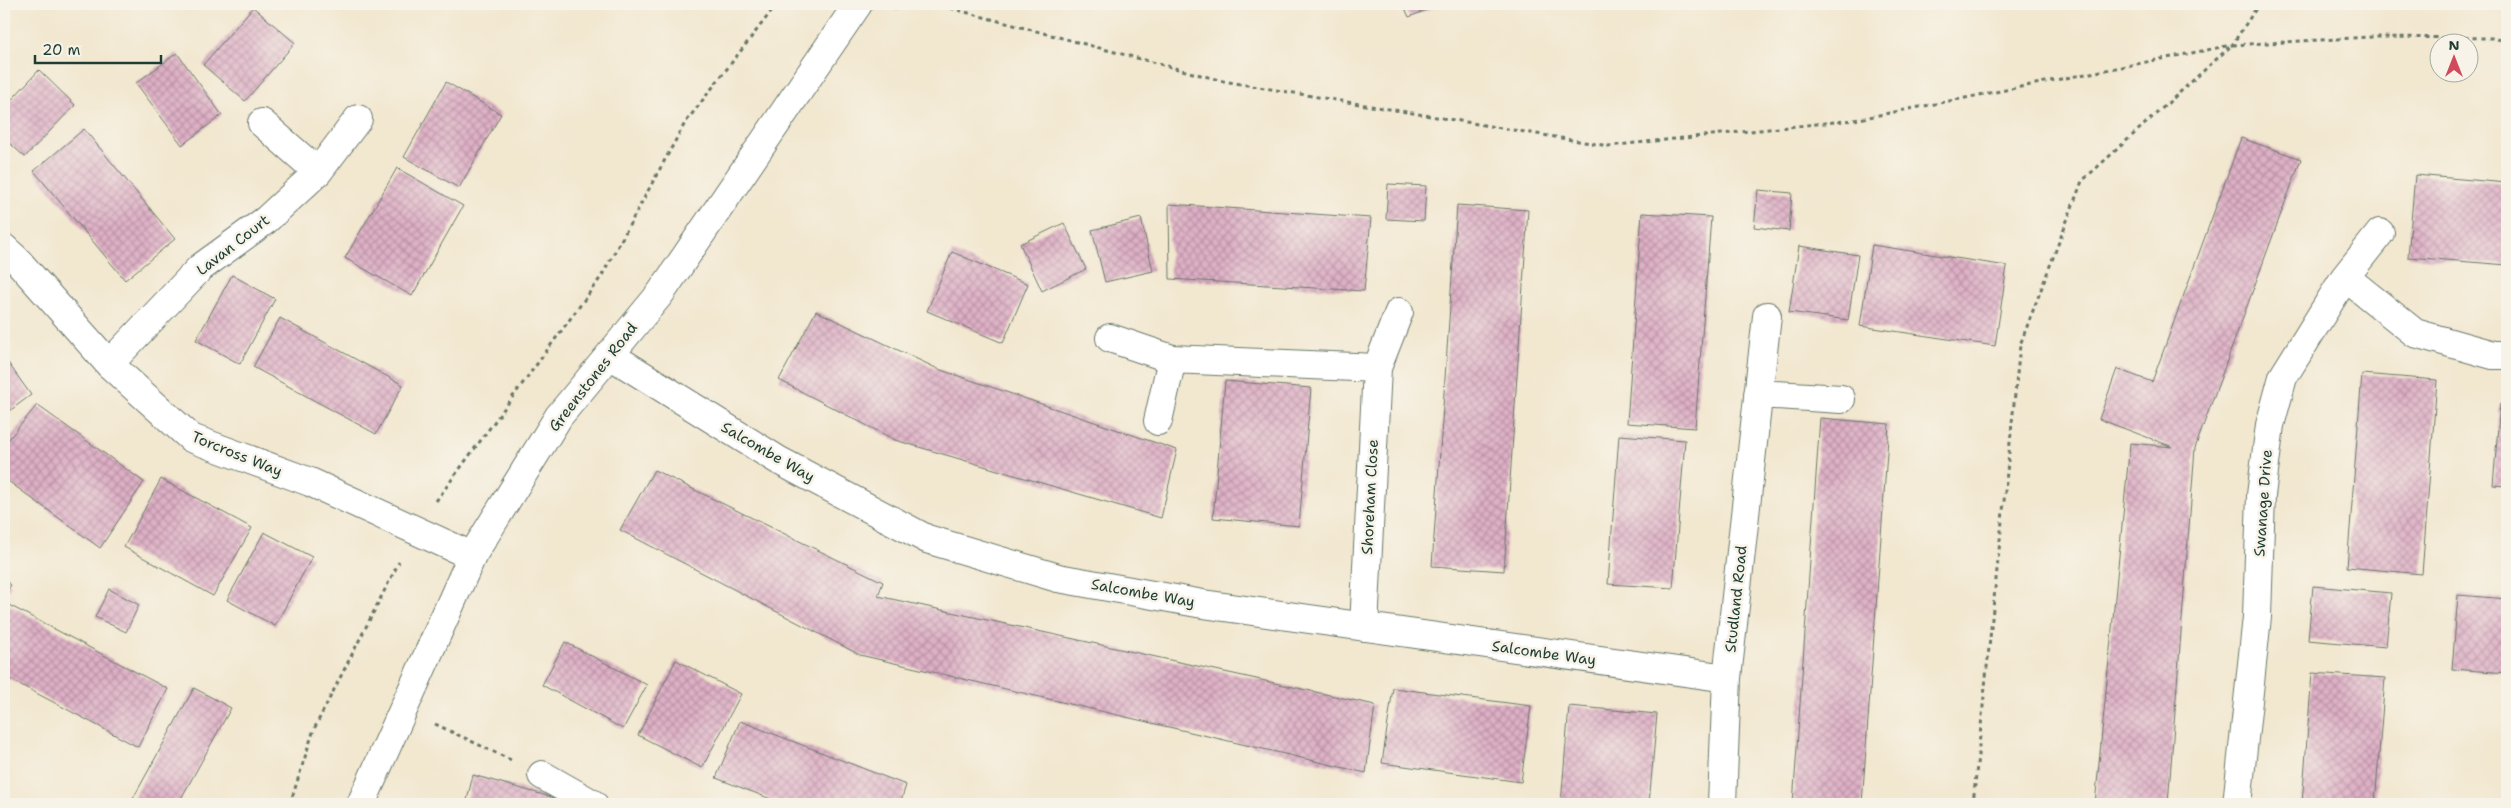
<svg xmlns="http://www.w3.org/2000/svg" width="2511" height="808" viewBox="0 0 2511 808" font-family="'Shantell Sans',sans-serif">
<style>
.building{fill:url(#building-cross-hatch)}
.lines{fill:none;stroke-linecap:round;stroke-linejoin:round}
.minor-casing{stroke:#69786a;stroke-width:30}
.tertiary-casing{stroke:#69786a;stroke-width:30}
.path{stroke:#69786a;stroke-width:3;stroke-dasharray:4 4;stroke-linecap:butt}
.minor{stroke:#fff;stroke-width:28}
.tertiary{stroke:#fff;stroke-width:28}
.labels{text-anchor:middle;stroke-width:5;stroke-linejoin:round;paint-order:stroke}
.street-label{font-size:15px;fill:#1f3d34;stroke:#f7f3e8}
</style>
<defs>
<pattern id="building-cross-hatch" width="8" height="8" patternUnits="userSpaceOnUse" patternTransform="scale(1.25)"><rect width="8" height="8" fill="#dfb0c6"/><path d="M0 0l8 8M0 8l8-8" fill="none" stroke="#b490a2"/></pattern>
</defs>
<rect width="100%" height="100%" fill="#f7f3e8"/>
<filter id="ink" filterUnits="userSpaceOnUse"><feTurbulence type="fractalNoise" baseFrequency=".02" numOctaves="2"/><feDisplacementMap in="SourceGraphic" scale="10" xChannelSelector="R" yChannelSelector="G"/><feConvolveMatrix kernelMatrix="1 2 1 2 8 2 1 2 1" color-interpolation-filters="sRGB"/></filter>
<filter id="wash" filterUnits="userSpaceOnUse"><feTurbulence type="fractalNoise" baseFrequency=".0096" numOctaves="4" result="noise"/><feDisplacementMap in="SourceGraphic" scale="20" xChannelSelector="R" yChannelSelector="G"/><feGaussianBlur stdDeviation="1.12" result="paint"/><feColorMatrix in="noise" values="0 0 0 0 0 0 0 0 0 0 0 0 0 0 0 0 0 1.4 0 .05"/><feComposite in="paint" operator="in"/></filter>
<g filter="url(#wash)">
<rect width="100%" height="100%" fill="#f2e7cf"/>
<g id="blocks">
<path class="building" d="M1403,4H1442L1409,17Z
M253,7L295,43L245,101L203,65Z
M177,53L222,115L182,145L136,83Z
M39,70L75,105L25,157L4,138V108Z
M446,82L501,114L459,188L404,157Z
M84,129L175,239L125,280L34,171Z
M2241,138L2301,159L2195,448L2168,804H2095L2130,443L2173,447L2099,419L2117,369L2152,382Z
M397,168L463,206L412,296L345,258Z
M2415,175L2507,183V265L2408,257Z
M1388,184L1426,186L1424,221L1386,219Z
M1758,190L1792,193L1789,231L1754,227Z
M1169,204L1371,218L1364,291L1170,279Z
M1457,205L1528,210L1504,571L1432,566Z
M1642,213L1711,217L1695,428L1627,423Z
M1141,218L1153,271L1105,282L1092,230Z
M1064,223L1086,269L1042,291L1020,244Z
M1872,245L2007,266L1995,346L1860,326Z
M1799,246L1858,255L1848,320L1789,312Z
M952,252L1028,284L1003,343L927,311Z
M232,275L275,299L240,364L196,340Z
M816,311L938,369L1177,450L1161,518L895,440L779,380Z
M280,318L403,385L376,434L253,367Z
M4,357L31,395L4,415Z
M2362,374L2437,380L2422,574L2347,567Z
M1225,381L1311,388L1299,526L1213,518Z
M2500,404L2507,405V486L2493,485Z
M37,405L144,482L100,548L4,478V445Z
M1820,418L1889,424L1862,804H1793Z
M1619,435L1685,440L1673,588L1608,584Z
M654,470L883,582L878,596L1375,705L1366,773L860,655L620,530Z
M161,479L252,528L213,596L124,547Z
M264,532L312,557L275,626L227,600Z
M4,580L11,585L4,595Z
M2313,586L2391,593L2386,647L2308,640Z
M109,589L139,605L126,632L95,617Z
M2458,595L2507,599V673L2452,669Z
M9,605L168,689L138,747L4,676V615Z
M565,642L647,685L623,729L542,685Z
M676,660L741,694L702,768L638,735Z
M2312,673L2385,678L2375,804H2302Z
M194,688L231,708L178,804H130Z
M1393,688L1531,706L1521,782L1382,763Z
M1569,706L1657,714L1649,804H1561Z
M740,721L906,785L900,804H784L716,778Z
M473,775L558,799L557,804H466Z"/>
</g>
</g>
<g filter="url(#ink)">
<use href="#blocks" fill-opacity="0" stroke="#69786a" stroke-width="1"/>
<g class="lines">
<g class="minor-casing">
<path id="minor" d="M262,123L318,172
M4,248L16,259L109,364L191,438L310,482L472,556
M2345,277L2415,333L2493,355H2507
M1110,338L1172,359L1377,368
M610,355L778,460L927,539L1058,578L1203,604L1727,678
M109,364L200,268L266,220L318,172L358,119
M1758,394L1841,399
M1158,421L1172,359
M1364,627L1377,368L1399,312
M542,775L593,804
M1722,804L1727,678L1767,316
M2237,804L2257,617L2261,495L2270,425L2283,377L2345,277L2380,233"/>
</g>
<g class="tertiary-casing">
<path id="tertiary" d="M361,804L472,556L559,416L660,294L858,4"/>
</g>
<path class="path" d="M935,4L1223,81L1608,146L1854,120L2232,45L2259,4
M895,10L899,4
M436,501L601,277L685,123L777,4
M435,724L511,760
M290,804L314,729L399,562
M1973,804L2020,345L2082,181L2232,45L2371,37L2492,38L2507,41"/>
<use href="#minor" class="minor"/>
<use href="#tertiary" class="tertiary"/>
</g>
</g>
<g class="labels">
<g class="street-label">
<text transform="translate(233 245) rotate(-38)" y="5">Lavan Court</text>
<text transform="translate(593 377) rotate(-52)" y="5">Greenstones Road</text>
<text transform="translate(768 452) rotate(30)" y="5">Salcombe Way</text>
<text transform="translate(237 454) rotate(22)" y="5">Torcross Way</text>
<text transform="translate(1370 497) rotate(-87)" y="5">Shoreham Close</text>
<text transform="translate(2263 503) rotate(-86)" y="5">Swanage Drive</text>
<text transform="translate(1143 593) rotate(10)" y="5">Salcombe Way</text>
<text transform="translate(1736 599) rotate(-84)" y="5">Studland Road</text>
<text transform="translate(1544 653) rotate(8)" y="5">Salcombe Way</text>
</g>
</g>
<rect width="2511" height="808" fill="none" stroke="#f7f3e8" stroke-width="20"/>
<g transform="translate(2454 58)"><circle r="24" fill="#f7f3e8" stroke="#a1aaa0"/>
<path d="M0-4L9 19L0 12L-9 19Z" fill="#d1495b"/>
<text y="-8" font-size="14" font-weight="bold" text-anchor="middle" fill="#1f3d34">N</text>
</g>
<path d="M35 55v8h126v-8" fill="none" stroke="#1f3d34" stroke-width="2.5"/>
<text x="42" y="55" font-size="15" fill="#1f3d34" stroke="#f7f3e8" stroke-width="4" paint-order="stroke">20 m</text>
</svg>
